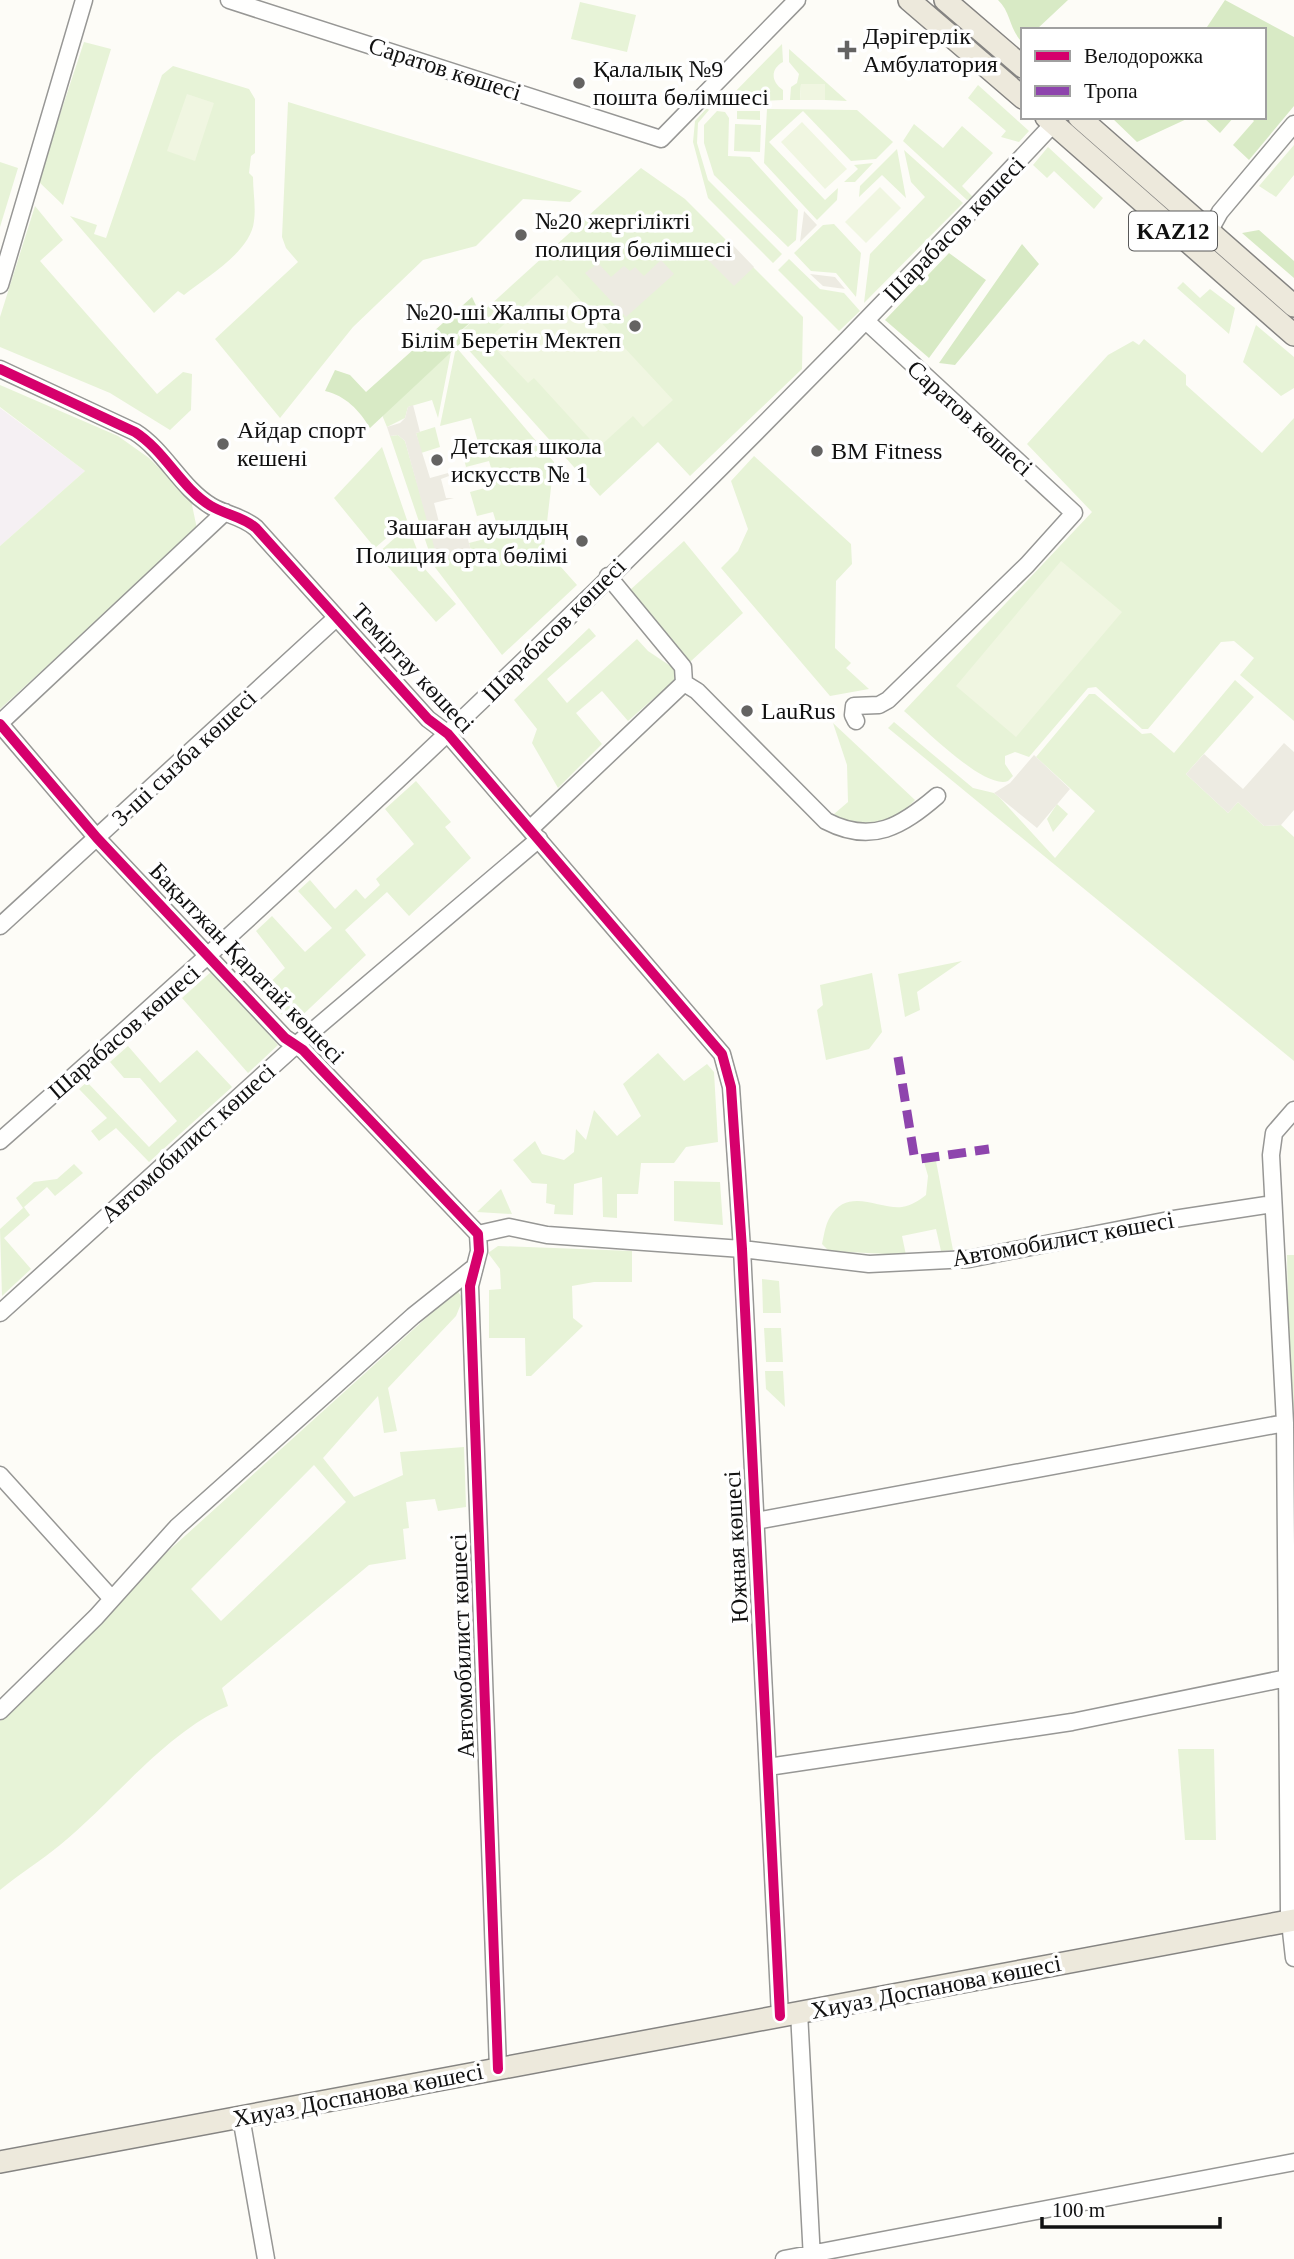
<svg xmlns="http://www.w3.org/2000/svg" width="1294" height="2259" viewBox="0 0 1294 2259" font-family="Georgia,serif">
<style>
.industrial{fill:#f5f0f3}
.green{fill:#e7f3d7;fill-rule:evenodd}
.forest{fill:#d8eac5}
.pitch{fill:#f0f6e1}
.plaza{fill:#edebe2}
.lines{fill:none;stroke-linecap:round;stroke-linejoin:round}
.minor-casing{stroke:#979795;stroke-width:19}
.major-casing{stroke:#858482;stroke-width:24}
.minor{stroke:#fffffe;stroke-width:16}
.major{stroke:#ede9dc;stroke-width:21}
.quiet{stroke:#8e44ad;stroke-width:9;stroke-dasharray:18 9;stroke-linecap:butt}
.cycleway-casing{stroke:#fff;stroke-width:15}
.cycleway{stroke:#d6006c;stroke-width:10}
.poi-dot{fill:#646362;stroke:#fff;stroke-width:2.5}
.labels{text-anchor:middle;stroke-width:7;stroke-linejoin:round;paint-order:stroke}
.shield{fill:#fff;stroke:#585858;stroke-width:2}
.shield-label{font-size:23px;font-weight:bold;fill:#111}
.poi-label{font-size:24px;fill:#111;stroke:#fff;text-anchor:start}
.street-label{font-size:24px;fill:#111;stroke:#fff}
</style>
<rect width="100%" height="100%" fill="#fdfcf7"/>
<path class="industrial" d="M0,408L85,471L0,546Z"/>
<path class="green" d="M580,2L636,15L627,52L571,39Z
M84,42L111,49L63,205L38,181Z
M782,44L783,62C770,69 771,82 783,90V100L724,103Z
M789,49L847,101L825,100V84H801L800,100H790L791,87L797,83L799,74L789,62Z
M173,66L249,89L255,99V153L251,156L249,173L253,177C253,191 256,207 254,221C251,252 206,277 184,295L178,291L154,313L70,216L97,225L94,234L106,238L162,75Z
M978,85L1029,131L1019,142L1001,137L1006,131L968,98Z
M288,102L582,191L570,202L523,199L476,246L423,260L353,327L280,418L215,339L298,262L286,248L282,237Z
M707,108L709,110L698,123L697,143L708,180L782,254L773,263L708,198L693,142L695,121Z
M767,109L857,110L893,142L876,159L851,161L803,111L769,142L825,200L838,188L837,200L817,220L764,163Z
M717,111L725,112L729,118L728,156L750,157L798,210L796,240L788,247L714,175L704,143V125Z
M737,111H760V120L737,119Z
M735,124L761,125L760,152L734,151Z
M914,124L943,148L962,126L993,153L962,186L974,198L967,200L903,141Z
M1294,145V175L1276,197L1259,186Z
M1048,147L1103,198L1094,209L1054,171L1047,178L1033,165Z
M897,149L906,198L882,175L859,197L860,186Z
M904,150L963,203L864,303L870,254L925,197L911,182Z
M0,162L18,168L0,227Z
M873,163L855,182H844L858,169L854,165Z
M641,168L685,199L803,317L802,369L690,476L658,442L600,496L456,336Z
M35,206L63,240L40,261L157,394L183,372L192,374L191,410L170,430L110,393L0,347V317Z
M834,224L861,253L856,297L836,273L811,271L794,253L823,225Z
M789,259L820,289L844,293L860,311L839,331L778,270Z
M1183,282L1200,298L1210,289L1235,308L1229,334L1177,288Z
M1256,325L1294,357V388L1281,396L1243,362Z
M1144,339L1186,375V385L1262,453L1294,418V721L1240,675L1254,658L1234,641L1221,642L1148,729H1142L1096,687L1088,688L1029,757L1015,752L1005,756V764L1013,776L1008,781C984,790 923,727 904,711L1092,512L1027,444L1108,355L1133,341L1139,345Z
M456,347L554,462L544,548L577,585L502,655L434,566L390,436L398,435L405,441L439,560L471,551L469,543L500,535L493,512L477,516L470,492L496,485L489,461L466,467L461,447L478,442L471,418L440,426Z
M451,352L438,418L432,400L408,407L405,418L387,427L382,415Z
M0,385L118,436L149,458L191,500L197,529L0,709V546L85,471L0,407Z
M435,427L440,447L421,453L416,433Z
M382,447L407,520L375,548L334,498Z
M754,456L851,544L852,564L836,581L835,648L851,663L846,668L869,689L830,696L721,568L738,551L748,529L731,481Z
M408,526L424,568L456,604L436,622L377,554Z
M684,541L743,613L690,662L630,590Z
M589,628L596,636L547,679L567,703L637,639L648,651L678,671L677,678L628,721L602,691L576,713L602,744L558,788L532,743L537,729L514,700Z
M1235,680L1254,697L1186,774L1228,813L1238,802L1264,826L1281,825L1294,837V1061L888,728L894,722L973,788L994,793L1000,798L1055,858L1095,811L1036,757L1089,694H1095L1142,734L1151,733L1174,753Z
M833,723L915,800C894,824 861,831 834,814L848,802L847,765Z
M416,781L451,822L445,827L471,858L409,916L387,892L345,930L366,955L292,1025L260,992L285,968L256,931L272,916L305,952L332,928L298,891L310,880L335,909L356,889L365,899L380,885L376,879L414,844L385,809Z
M1057,804L1068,814L1053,832L1047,819Z
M962,961L917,992L920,1010L905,1017L898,974Z
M212,971L278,1045L248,1073L182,998Z
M872,973L882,1032L869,1049L826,1060L817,1010L823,1005L820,985Z
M128,1046L160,1083L197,1050L232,1087L149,1162L116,1128L99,1141L91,1131L107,1118L79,1089L87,1082L149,1147L177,1121L140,1078H124L110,1062Z
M658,1053L684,1081L707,1064L714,1072L718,1142L686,1147L674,1163H641L638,1194H617V1218L603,1217L602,1177L574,1184L573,1215L554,1214L555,1205L546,1203L547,1184L532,1183L513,1160L535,1141L542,1154L564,1160L574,1152L576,1129L586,1140L594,1110L617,1136L641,1116L623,1084Z
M936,1161L953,1250L941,1251L936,1229L902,1236L906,1255L829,1251L822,1244C824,1236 825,1225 830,1217C848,1186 880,1210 902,1207C912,1205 918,1201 926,1195L928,1176L924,1162Z
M74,1164L83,1173L55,1196L47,1187L24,1207L30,1215L4,1238L31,1269L2,1296L0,1229L23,1208L16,1198L34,1182L57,1179Z
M674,1181L720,1182L723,1225L674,1221Z
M501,1189L512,1214L477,1212Z
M498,1246L632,1251V1282H594L572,1286L573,1318L583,1326L531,1376H526L525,1338H489V1290L501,1289L500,1269L488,1253Z
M1287,1255H1294V1668Z
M762,1279L779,1281L781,1313H763Z
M457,1290L463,1299L456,1316L388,1388L397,1431L384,1433L378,1396L323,1458L354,1497L403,1475L400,1452L464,1447L466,1507L438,1511L435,1499L406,1502L409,1528L403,1529L406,1559L369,1565L222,1688L228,1706C167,1731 112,1803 60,1845C41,1861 19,1874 0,1890V1721L155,1563ZM314,1465L346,1502L221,1621L191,1589Z
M764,1328H781L783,1362H766Z
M765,1371H783L785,1407L766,1389Z
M1178,1749H1214L1216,1840H1185Z"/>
<path class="forest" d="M998,0H1068L1036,30H1023L1022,42C1009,29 1011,12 998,0Z
M1225,0L1294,37V106L1249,160L1233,145L1254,121L1250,117H1264V30H1205Z
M1111,117H1191L1137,142Z
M1203,117H1234L1220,133Z
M1259,230L1294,261V278L1242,233Z
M1022,244L1039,264L955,365L939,363Z
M949,253L986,280L929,358L885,320Z
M472,297L480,314L456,335L462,342L370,428C359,410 346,396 325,391L335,370L350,375L366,392Z"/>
<path class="pitch" d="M801,84H825V100H800Z
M187,94L214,103L195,161L167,151Z
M802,122L847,169L825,189L781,142Z
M880,187L901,208L866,243L845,222Z
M557,275L673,400L643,427L633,416L598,448L534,378L528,383L487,340Z
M1061,561L1122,612L1016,737L956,686Z"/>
<path class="plaza" d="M804,211L817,225L800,242Z
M728,240L754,267L734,286L708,260Z
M661,260L674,274L626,317L585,273L598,263L611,277L624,266L630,271L635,267L644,276Z
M810,274L835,277L845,289L823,286Z
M413,405L420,432L416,433L430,478L448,473L449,476L441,479L446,498H454L434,503L441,530L464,524L471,551L438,561L405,441L398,435L390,436L387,427L400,423L405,418L408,407Z
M1284,743L1294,752V810L1281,825L1264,826L1238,802L1228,813L1186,774L1204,754L1243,789Z
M1034,755L1070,789L1037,828L994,793L1010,783Z"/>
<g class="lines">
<g class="minor-casing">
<path id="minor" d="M229,0L661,139L797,0
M1204,241L1220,212L1294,124
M0,285L84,0
M0,369L135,432C165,451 181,488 211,506C226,515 242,516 256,528L428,719L448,734L722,1054L731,1087L742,1249L780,2016
M608,576L683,667L684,683L697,691L826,821C872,845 902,826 937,796
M856,721L853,715L854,706L879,705L888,700L1027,565L1074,513L866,321
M0,723L225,512
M0,724L97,838L285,1038L303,1050L478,1234L479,1251L470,1286L498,2069
M530,829L684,683
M0,926L336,618
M1294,1110L1274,1133L1271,1155L1285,1423L1289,1913L1294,1958
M0,1141C367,819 720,481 1053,124
M478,1234L509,1227L547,1235L742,1249L869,1264L969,1259L1174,1219L1273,1204
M0,1313L296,1045L539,839
M0,1475L112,1599
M756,1521L1285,1423
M0,1711L96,1617L177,1527L413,1316L472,1269
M768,1767L1072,1722L1287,1678
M799,2012L812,2259
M241,2117L266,2259
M784,2259L1294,2162"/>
</g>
<g class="major-casing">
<path id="major" d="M909,0L1023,98
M945,0L1023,67
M1046,117L1294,335
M1079,117L1294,306
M0,2162L1294,1920"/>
</g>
<use href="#minor" class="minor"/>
<use href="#major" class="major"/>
<path class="quiet" d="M898,1057L914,1155L920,1159L989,1149"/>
<g class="cycleway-casing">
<path id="cycleway" d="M0,369L135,432C165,451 181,488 211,506C226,515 242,516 256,528L428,719L448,734L722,1054L731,1087L742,1249L780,2016
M0,724L97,838L285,1038L303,1050L478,1234L479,1251L470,1286L498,2069"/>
</g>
<use href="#cycleway" class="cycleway"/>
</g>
<g class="poi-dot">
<path d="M843.5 39.5h7v7h7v7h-7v7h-7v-7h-7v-7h7z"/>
<circle cx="579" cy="83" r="7"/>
<circle cx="521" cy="235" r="7"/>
<circle cx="635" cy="326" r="7"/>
<circle cx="223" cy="444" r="7"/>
<circle cx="817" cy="451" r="7"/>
<circle cx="437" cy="460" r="7"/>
<circle cx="582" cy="541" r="7"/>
<circle cx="747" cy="711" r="7"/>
</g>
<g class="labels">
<rect class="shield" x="1129" y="211.5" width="88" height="39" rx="5"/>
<g class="shield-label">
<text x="1173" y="239">KAZ12</text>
</g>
<g class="poi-label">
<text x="863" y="44">Дәрігерлік<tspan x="863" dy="28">Амбулатория</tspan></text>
<text x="593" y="77">Қалалық №9<tspan x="593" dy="28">пошта бөлімшесі</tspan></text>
<text x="535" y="229">№20 жергілікті<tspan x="535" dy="28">полиция бөлімшесі</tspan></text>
<text x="621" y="320" text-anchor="end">№20-ші Жалпы Орта<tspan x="621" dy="28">Білім Беретін Мектеп</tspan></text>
<text x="237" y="438">Айдар спорт<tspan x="237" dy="28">кешені</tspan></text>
<text x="451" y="454">Детская школа<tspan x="451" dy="28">искусств № 1</tspan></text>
<text x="831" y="459">BM Fitness</text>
<text x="568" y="535" text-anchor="end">Зашаған ауылдың<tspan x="568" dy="28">Полиция орта бөлімі</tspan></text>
<text x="761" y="719">LauRus</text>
</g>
<g class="street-label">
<text transform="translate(445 69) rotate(18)" y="8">Саратов көшесі</text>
<text transform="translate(954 229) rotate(-46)" y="8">Шарабасов көшесі</text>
<text transform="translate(970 418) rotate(42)" y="8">Саратов көшесі</text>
<text transform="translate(554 630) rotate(-45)" y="8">Шарабасов көшесі</text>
<text transform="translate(413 668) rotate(47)" y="8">Теміртау көшесі</text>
<text transform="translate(184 758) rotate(-43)" y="8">3-ші сызба көшесі</text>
<text transform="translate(247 963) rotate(46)" y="8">Бақытжан Қаратай көшесі</text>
<text transform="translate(124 1032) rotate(-41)" y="8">Шарабасов көшесі</text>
<text transform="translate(188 1143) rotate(-42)" y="8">Автомобилист көшесі</text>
<text transform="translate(1063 1239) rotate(-10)" y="8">Автомобилист көшесі</text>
<text transform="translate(736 1547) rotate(-93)" y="8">Южная көшесі</text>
<text transform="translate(462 1646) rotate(-92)" y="8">Автомобилист көшесі</text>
<text transform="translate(936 1987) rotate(-11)" y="8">Хиуаз Доспанова көшесі</text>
<text transform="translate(358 2095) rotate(-11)" y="8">Хиуаз Доспанова көшесі</text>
</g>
</g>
<rect x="1021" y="28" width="245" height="91" fill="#ffffff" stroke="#a0a0a0" stroke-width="2"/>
<rect x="1035" y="51" width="35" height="10" fill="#d6006c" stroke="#a0a0a0" stroke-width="2"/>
<text x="1084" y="63" font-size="21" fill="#111111">Велодорожка</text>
<rect x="1035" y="86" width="35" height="10" fill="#8e44ad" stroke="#a0a0a0" stroke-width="2"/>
<text x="1084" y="98" font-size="21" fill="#111111">Тропа</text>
<path d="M1042 2217v10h178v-10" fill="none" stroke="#111111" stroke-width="3.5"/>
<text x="1052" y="2217" font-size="21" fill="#111111" stroke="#ffffff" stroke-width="5" paint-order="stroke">100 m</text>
</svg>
